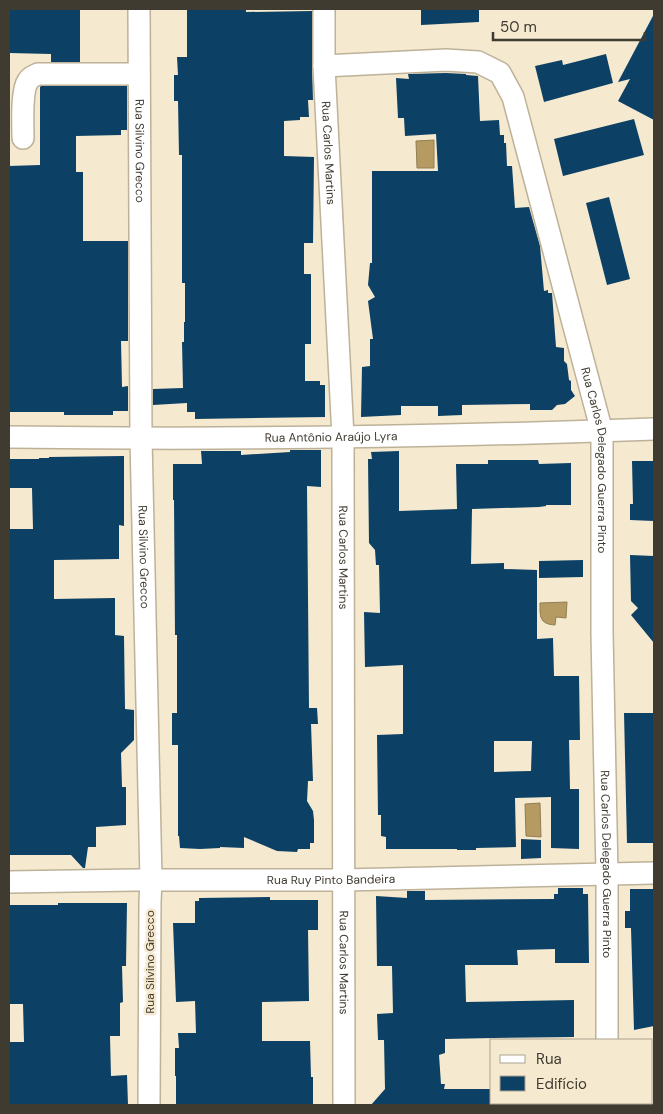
<svg xmlns="http://www.w3.org/2000/svg" width="663" height="1114" viewBox="0 0 663 1114" font-family="'DM Sans',sans-serif">
<style>
.water{fill:#b59b62;stroke:#927e53}
.building{fill:#0c4064;fill-rule:evenodd}
.lines{fill:none;stroke-linecap:round;stroke-linejoin:round}
.minor-casing{stroke:#bdb299;stroke-width:24}
.minor{stroke:#fff;stroke-width:21}
.labels{text-anchor:middle;stroke-width:5;stroke-linejoin:round;paint-order:stroke}
.street-label{font-size:12px;fill:#403b31;stroke:#f5e9cf}
</style>
<rect width="100%" height="100%" fill="#f5e9cf"/>
<path class="water" d="M434,140V168H417L416,141Z
M567,602L566,618L556,617L555,625C539,624 540,616 540,603Z
M540,803L541,837L526,836L525,804Z"/>
<path class="building" d="M9,9H80V62H51V54L9,53Z
M187,9H246V12L312,11V66L313,100H308L309,117H300V120L284,121V156L314,157L313,243H304V274H311V344H305V381H320V385H325V417L195,419V412H187V403L153,405V389L183,388L182,342H184V322H185V283H182V155H179L178,101H174V75H178L177,57H187Z
M421,9H479V22L421,25Z
M654,14V120L618,101L630,79L618,82Z
M606,54L613,83L544,102L535,66L562,60L563,65Z
M446,73L466,74V75L478,76L480,121L499,120L500,135H504V143H506L507,166H512L515,208L529,207L540,246L544,291L548,290V293H552L556,347L564,348V361L567,364L569,380L571,381V390L575,396L565,404L557,405L552,410H530V404L462,405V415L438,416V406H401V415L361,417L362,367L370,366V339H373L368,301L375,297L368,285L370,263H372V171H438L436,134L405,136L404,118H398L396,78L409,79L408,74Z
M41,86H127V130H121V135L76,136V172H83V241H128V341H121L122,387L128,386V411H113V415H64V412H9V166L40,165V87Z
M634,119L644,155L563,176L554,139Z
M609,197L630,279L607,285L586,203Z
M290,450H321V487L307,486L309,708H317L318,724H311L313,781H308L307,801L313,811L314,820V843H310V849H298L297,852L277,851L244,837V848L220,847V848L200,849L180,848L179,836H178V745H172V713H177V635H175L174,500H173V464H202L201,451H241V455L290,452Z
M399,451V511L457,509L456,464H488V460H538L539,464L571,463V505H546V506L539,507L472,509L471,564L504,563V569L537,570V639L553,638L554,676H579L580,740H569L570,789H579V849L551,848V797L515,798L516,847L476,848V850H457V849H386V837L381,836V815H378L377,735L403,734V665L365,667L364,612L380,613L379,565H376L375,550L369,543L368,459H372L371,452ZM494,741H532L531,771L494,772Z
M124,456V526L119,525V559L54,560V599L115,598V635L124,636L125,709L134,710V740L121,753L122,787H126V825L96,827V847H88L85,868H83L71,855H9V529H33L32,488H9V459H39V458H49V457Z
M632,461H653L654,521L630,520V504H633Z
M630,555L654,556V643L631,615L638,608L631,601Z
M583,560V577L539,578V561Z
M624,713H654V843H627Z
M521,839L541,840V858L521,859Z
M558,888H583V894H588L589,963H555V949L517,950L518,965H465L466,1002L574,1000V1037L493,1038L445,1039V1053L439,1055L441,1084H445L444,1089H492V1105H371L385,1089L384,1040H378L377,1014L393,1013L392,966H377L376,896L407,898V891H425V900L554,899V894H558Z
M630,889H654V1026L634,1030L631,928H625V911H630Z
M270,897V900H318V930H308L309,1001L262,1002V1041H310L311,1077H313V1105H176V1076H175V1048H179L178,1033H196L195,1001L176,1002L173,923H195V901H199V898Z
M58,903H127L126,966H122L123,1002L120,1003V1036H110L111,1076L127,1075L128,1105H9V1042H24L23,1004H9V905H58Z"/>
<g class="lines">
<g class="minor-casing">
<g id="minor">
<path id="s1" d="M139,9L141,439L151,880L150,902L149,1105"/>
<path id="s2" d="M324,9V66L343,437L344,1105"/>
<path id="s3" d="M324,66L446,60L478,62L500,73L513,97L602,432V633L607,874V1040"/>
<path d="M23,138C23,125 21,91 28,81C30,77 34,76 38,74H139"/>
<path id="s4" d="M9,437C224,440 439,437 654,429"/>
<path id="s5" d="M9,882L136,880H343L654,873"/>
<path d="M607,1103V1105"/>
</g>
</g>
<use href="#minor" class="minor"/>
</g>
<g class="labels">
<g class="street-label">
<text dy="4" stroke="none"><textPath href="#s1" startOffset="142">Rua Silvino Grecco</textPath></text>
<text dy="4" stroke="none"><textPath href="#s2" startOffset="144">Rua Carlos Martins</textPath></text>
<text dy="4" stroke="none"><textPath href="#s4" startOffset="322">Rua Antônio Araújo Lyra</textPath></text>
<text dy="4" stroke="none"><textPath href="#s3" startOffset="580">Rua Carlos Delegado Guerra Pinto</textPath></text>
<text dy="4" stroke="none"><textPath href="#s1" startOffset="548">Rua Silvino Grecco</textPath></text>
<text dy="4" stroke="none"><textPath href="#s2" startOffset="549">Rua Carlos Martins</textPath></text>
<text dy="4" stroke="none"><textPath href="#s3" startOffset="985">Rua Carlos Delegado Guerra Pinto</textPath></text>
<text dy="4" stroke="none"><textPath href="#s5" startOffset="322">Rua Ruy Pinto Bandeira</textPath></text>
<text transform="translate(150 962) rotate(-90)" y="4">Rua Silvino Grecco</text>
<text dy="4" stroke="none"><textPath href="#s2" startOffset="954">Rua Carlos Martins</textPath></text>
</g>
</g>
<rect width="663" height="1114" fill="none" stroke="#403b31" stroke-width="20"/>
<rect x="490" y="1039" width="162" height="65" fill="#f5e9cf" stroke="#ada390"/>
<rect x="500" y="1055" width="25" height="8" fill="#ffffff" stroke="#ada390"/>
<text x="536" y="1064" font-size="15" fill="#403b31">Rua</text>
<rect x="500" y="1076" width="25" height="15" fill="#0c4064" stroke="#ada390"/>
<text x="536" y="1089" font-size="15" fill="#403b31">Edifício</text>
<path d="M493 32v8h152v-8" fill="none" stroke="#403b31" stroke-width="2.5"/>
<text x="500" y="32" font-size="15" fill="#403b31" stroke="#f5e9cf" stroke-width="4" paint-order="stroke">50 m</text>
</svg>
